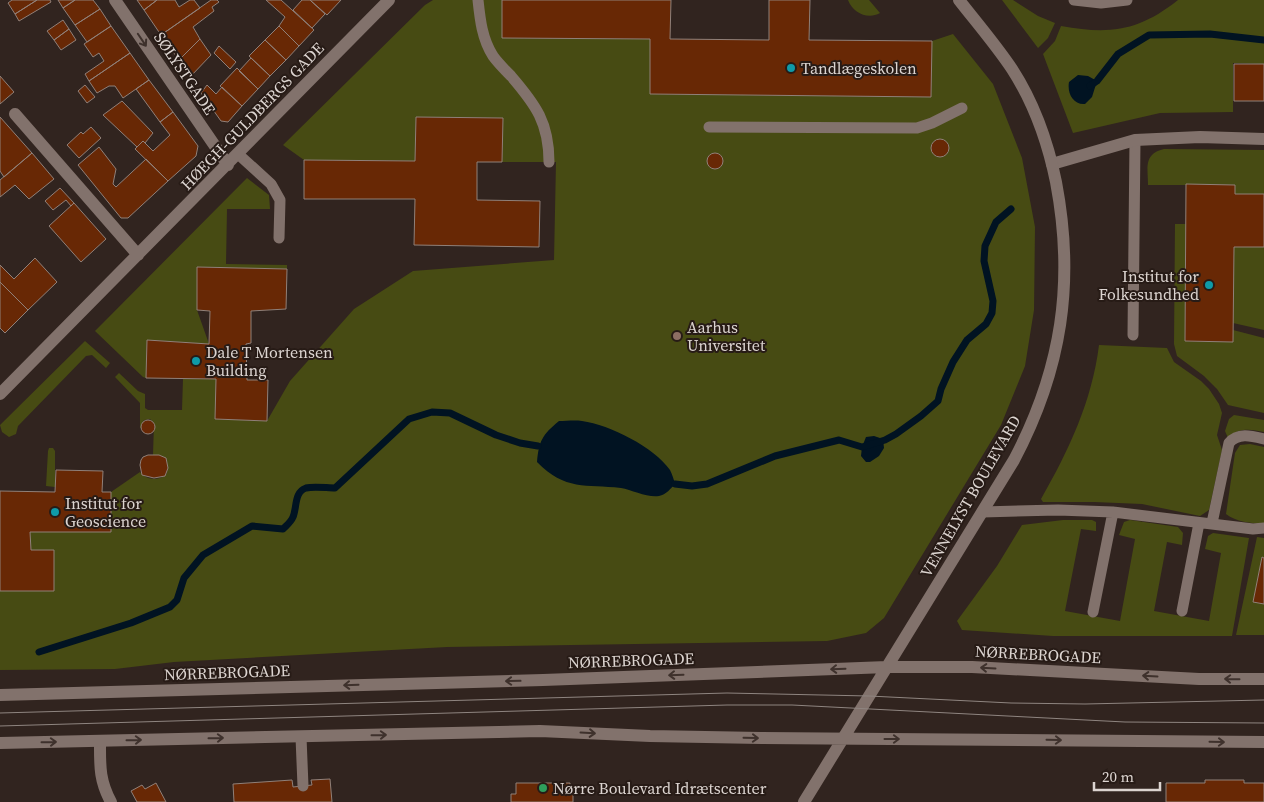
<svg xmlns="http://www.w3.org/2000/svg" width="1264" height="802" viewBox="0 0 1264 802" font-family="'Source Serif 4',serif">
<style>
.green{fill:#474b13}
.water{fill:#011322}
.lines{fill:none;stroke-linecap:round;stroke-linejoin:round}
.stream{stroke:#011322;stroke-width:7}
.building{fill:#682805;stroke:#908079}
.lane{stroke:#82726c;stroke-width:11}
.street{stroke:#82726c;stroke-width:12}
.secondary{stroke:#82726c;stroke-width:12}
.tram{stroke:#8f8580;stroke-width:1}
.oneway{stroke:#3e312c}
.culture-dot{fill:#0f9aa8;stroke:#271b16;stroke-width:2}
.education-dot{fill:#8d6e63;stroke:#271b16;stroke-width:2}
.leisure-dot{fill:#2e9e5b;stroke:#271b16;stroke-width:2}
.labels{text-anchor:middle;stroke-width:4;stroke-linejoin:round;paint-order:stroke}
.poi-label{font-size:16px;fill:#dcd4d0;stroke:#271b16;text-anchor:start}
.street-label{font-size:16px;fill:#dcd4d0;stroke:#271b16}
</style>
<rect width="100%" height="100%" fill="#31241f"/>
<path class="green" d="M433,0H502V38L650,39V94L931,97L932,41L953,34L993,84L1022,158L1035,227L1034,310L1025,366L1001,425L884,618L866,633L827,641L447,647L174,662L115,669L0,670V591H53L54,551L31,550L30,532H110L111,492L140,472C147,481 161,481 167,473C168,460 166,455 153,455L154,423L150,419L144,420L141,428H140V403L115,377L119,373L138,391L145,394V408L148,410H182L183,379H216V419L267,421L290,381L354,309L413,271L554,260L556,162H502L503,118L416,117L415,161L304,160L283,145L425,5Z
M848,0H869L880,13C868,20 853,13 848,0Z
M1002,0H1013L1038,16L1055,23L1048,38L1038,48Z
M1178,0H1264V64L1233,63V112L1160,113L1073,133L1043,54L1055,41L1061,26C1110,35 1139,31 1178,0Z
M1164,149L1264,150V194H1235L1234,185H1148C1148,168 1143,154 1164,149Z
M247,178L269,195L270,209H227L226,264L287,265V269L197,267V310L209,344L147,340L146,378L143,377L95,331Z
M1175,224H1186L1185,341L1233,342V330L1264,338V413L1228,405L1217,389L1204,376L1177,356L1174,344Z
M1234,247H1264V330L1233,323Z
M85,341L110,363L106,368L92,355L86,356L18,426L16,434L9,437L2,432L0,425Z
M1099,345L1167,348L1174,362L1201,381L1209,389L1219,404L1222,413L1217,435L1222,450L1209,510L1200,516L1142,504L1094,502H1043L1041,499C1069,450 1092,401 1099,345Z
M1234,415L1264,420V432C1251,429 1238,427 1228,438L1225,431L1229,419Z
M1250,444L1264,447V524C1251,523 1236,522 1226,514L1235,453L1240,445Z
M49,448H53L55,451V487L46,486L48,451Z
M1063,520H1092L1096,522V531L1081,529L1065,611L1120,621L1135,539L1119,535L1124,522L1130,520L1178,527L1183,533L1182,545L1167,542L1154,611L1209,621L1221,553L1205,549L1208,536L1213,533L1249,538L1232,636H1053L962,630L957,621L997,566L1022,525Z
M1257,537L1264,538V558H1262L1254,602L1264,604V635H1236Z"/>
<path class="water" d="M1078,75L1088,76L1097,81L1092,97L1085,104C1073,105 1067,93 1069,82Z
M559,421C566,421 575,420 582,421C610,425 654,447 670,470C672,474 674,480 675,484C671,488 666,495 659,496C648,498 632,490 621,488C586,484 565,491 537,462C539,441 542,435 559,421Z
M874,436L883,439L884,448L879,456L870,462H866L861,456L862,447L866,437Z"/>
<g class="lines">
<path class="stream" d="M1090,86L1097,81L1118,54L1149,35L1210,34L1264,40
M675,484L692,486L707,484L775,456L839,440L862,447L885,440L896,434L921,416L938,401L941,389L953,362L967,340L986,324L992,313L993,301L984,261L985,246L996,222L1011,209
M39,652L131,623L170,607L177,600L184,578L203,555L252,526L283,529C287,525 291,522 293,517C297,508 294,492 306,488C314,486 327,488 335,488L409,419L432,412L450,413L496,435L520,443L538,446"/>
</g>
<path class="building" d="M12,0H37L15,14L8,3Z
M37,0H50L51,2L19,21L15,14Z
M58,0H75L63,8Z
M75,0H93L100,9L75,25L63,8Z
M137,0H157L144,10Z
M157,0H175L179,7L190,0H194L200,8L161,35L144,10Z
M211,0H217L219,2L212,7L214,11L193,27L200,39L179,60L161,35Z
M266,0H281L314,30L299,46L279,26L285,17Z
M302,0H310L325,14L312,28L293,10Z
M310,0H341L327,15Z
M502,0H671L670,39L769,40V0H810L809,40L932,41L931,97L650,94V39L502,38Z
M100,9L111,26L87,42L75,25Z
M63,20L69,29L54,40L47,31Z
M111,26L130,53L89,81L85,74L104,61L99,53L93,57L84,44Z
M279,26L299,46L286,60L265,40Z
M69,29L76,40L61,50L54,40Z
M200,39L211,55L190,77L179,60Z
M265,40L286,60L270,76L249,56Z
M219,46L236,62L230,69L214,53Z
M130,53L149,80L123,98L115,86H109L97,93L89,81Z
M251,58L270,76L258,89L239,71Z
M1234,64H1264V101H1234Z
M237,68L258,89L242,106L220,86Z
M0,76L14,92L0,104Z
M149,80L173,112L160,122L136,89Z
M85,85L95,97L87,103L78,91Z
M207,85L216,94L222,87L242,106L228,122L221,121L201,93Z
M122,101L153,133L145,143L143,141L137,147L103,115Z
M173,112L198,146L196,156L168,181L135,149L143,141L153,151L170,135L160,122Z
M0,117L32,153L4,177L0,171Z
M416,117L503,118L502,162H477V200L540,201L539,247L414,245L415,199H304V160L415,161Z
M91,127L101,138L79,158L67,145L81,132L83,134Z
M931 148a9 9 0 1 1 18 0a9 9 0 1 1-18 0Z
M99,147L116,169L113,184L116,187L146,159L168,181L128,218H121L78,165Z
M707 161a8 8 0 1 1 16 0a8 8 0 1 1-16 0Z
M32,153L54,179L29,199L15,185L0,197V180Z
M1186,184L1235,185V194H1264V247H1234L1233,342L1185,341Z
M60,188L74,203L71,206L66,200L53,210L45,201Z
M74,203L106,239L81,262L49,226Z
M35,258L57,282L28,310L0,282V265L14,279Z
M197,267L287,269L286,309L251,311V343L246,344L247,380H268L267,421L215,419L216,379L146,378L147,340L209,344L210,311L197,310Z
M0,282L28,310L5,333L0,328Z
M141 427a7 7 0 1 1 14 0a7 7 0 1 1-14 0Z
M148,455H159L166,458L168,468L165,476L154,478L142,475L140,465L141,460L143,457Z
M56,470L103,471L102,492H111V532H30L31,550H54V591H0V491L55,492Z
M1262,557L1264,558V604L1253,602Z
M330,779L332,802H234L233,784L292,780L293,787L312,785L311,780Z
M1205,780H1244V783H1264V802H1166V783H1205Z
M156,783L166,802H137L131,791L142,785L145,789Z
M516,783H570V794H573V802H511V794H516Z"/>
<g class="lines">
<path class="lane" d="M478,0C480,19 482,39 493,56C498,63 505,70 511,76C536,105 549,123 549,162
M1074,0L1101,3L1127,0
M709,127L917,128L932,123L962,108
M238,154L271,184L280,200L279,238
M1133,335L1135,140
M982,512L1058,510L1113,512L1253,529L1264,528
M1212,523L1229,443C1238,432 1252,436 1264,439
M1182,611L1199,523
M1093,612L1113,512
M301,737L303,786"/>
<path class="street" d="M115,0L228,165
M15,114L138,255
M1052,164L1135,140L1200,137L1264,139
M0,394L389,0
M100,741C100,765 99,780 111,802"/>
<path class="secondary" d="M0,695L543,680L887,667H972L1199,679H1264
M0,743L540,731L650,736L761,738L1264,742
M804,802L1014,460C1062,369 1075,282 1056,182C1048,143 1034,103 1012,69C996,45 977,23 959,0"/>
<path class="tram" d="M0,713L727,693L869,696L1011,703L1085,704L1264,700
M0,726L727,705H792L1125,722L1264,723"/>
</g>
<defs><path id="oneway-shaft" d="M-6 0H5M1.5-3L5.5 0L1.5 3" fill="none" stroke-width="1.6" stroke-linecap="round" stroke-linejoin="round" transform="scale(1.25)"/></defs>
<g class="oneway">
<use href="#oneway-shaft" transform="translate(142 40) rotate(56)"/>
<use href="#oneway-shaft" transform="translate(988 668) rotate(-177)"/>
<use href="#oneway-shaft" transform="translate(838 669) rotate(178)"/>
<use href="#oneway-shaft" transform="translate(676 675) rotate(178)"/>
<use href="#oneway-shaft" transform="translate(1150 676) rotate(-177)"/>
<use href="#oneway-shaft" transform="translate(1232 679) rotate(-179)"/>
<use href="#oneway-shaft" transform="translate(513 681) rotate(179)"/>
<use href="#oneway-shaft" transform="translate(351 685) rotate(178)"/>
<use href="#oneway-shaft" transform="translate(588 733) rotate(3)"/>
<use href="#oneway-shaft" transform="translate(379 735) rotate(-1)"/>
<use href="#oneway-shaft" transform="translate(216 738) rotate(-1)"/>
<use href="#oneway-shaft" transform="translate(751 738) rotate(1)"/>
<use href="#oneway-shaft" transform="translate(892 739)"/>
<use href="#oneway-shaft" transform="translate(134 740) rotate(-1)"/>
<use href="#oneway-shaft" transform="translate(1054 740) rotate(1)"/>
<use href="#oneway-shaft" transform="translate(49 742) rotate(-1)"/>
<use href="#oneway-shaft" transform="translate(1217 742) rotate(1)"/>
</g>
<g class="culture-dot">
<circle cx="791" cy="68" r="5"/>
<circle cx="1209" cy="285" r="5"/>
<circle cx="196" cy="361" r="5"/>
<circle cx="55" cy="512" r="5"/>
</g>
<circle class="education-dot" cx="677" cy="336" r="5"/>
<circle class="leisure-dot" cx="543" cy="788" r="5"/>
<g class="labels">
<g class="poi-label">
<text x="801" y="74">Tandlægeskolen</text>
<text x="1199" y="282" text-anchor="end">Institut for<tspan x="1199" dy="18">Folkesundhed</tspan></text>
<text x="687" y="333">Aarhus<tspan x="687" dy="18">Universitet</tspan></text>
<text x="206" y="358">Dale T Mortensen<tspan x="206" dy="18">Building</tspan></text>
<text x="65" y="509">Institut for<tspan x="65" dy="18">Geoscience</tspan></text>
<text x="553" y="794">Nørre Boulevard Idrætscenter</text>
</g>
<g class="street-label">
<text transform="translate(185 73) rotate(56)" y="6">SØLYSTGADE</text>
<text transform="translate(252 116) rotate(-46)" y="6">HØEGH-GULDBERGS GADE</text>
<text transform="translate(970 496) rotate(-60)" y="6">VENNELYST BOULEVARD</text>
<text transform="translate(1038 654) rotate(3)" y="6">NØRREBROGADE</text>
<text transform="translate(631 660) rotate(-2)" y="6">NØRREBROGADE</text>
<text transform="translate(227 672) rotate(-2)" y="6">NØRREBROGADE</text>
</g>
</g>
<path d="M1094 782v8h66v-8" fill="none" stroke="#dcd4d0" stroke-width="2.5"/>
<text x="1102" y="782" font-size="15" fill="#dcd4d0" stroke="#271b16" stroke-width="4" paint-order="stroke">20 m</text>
</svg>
